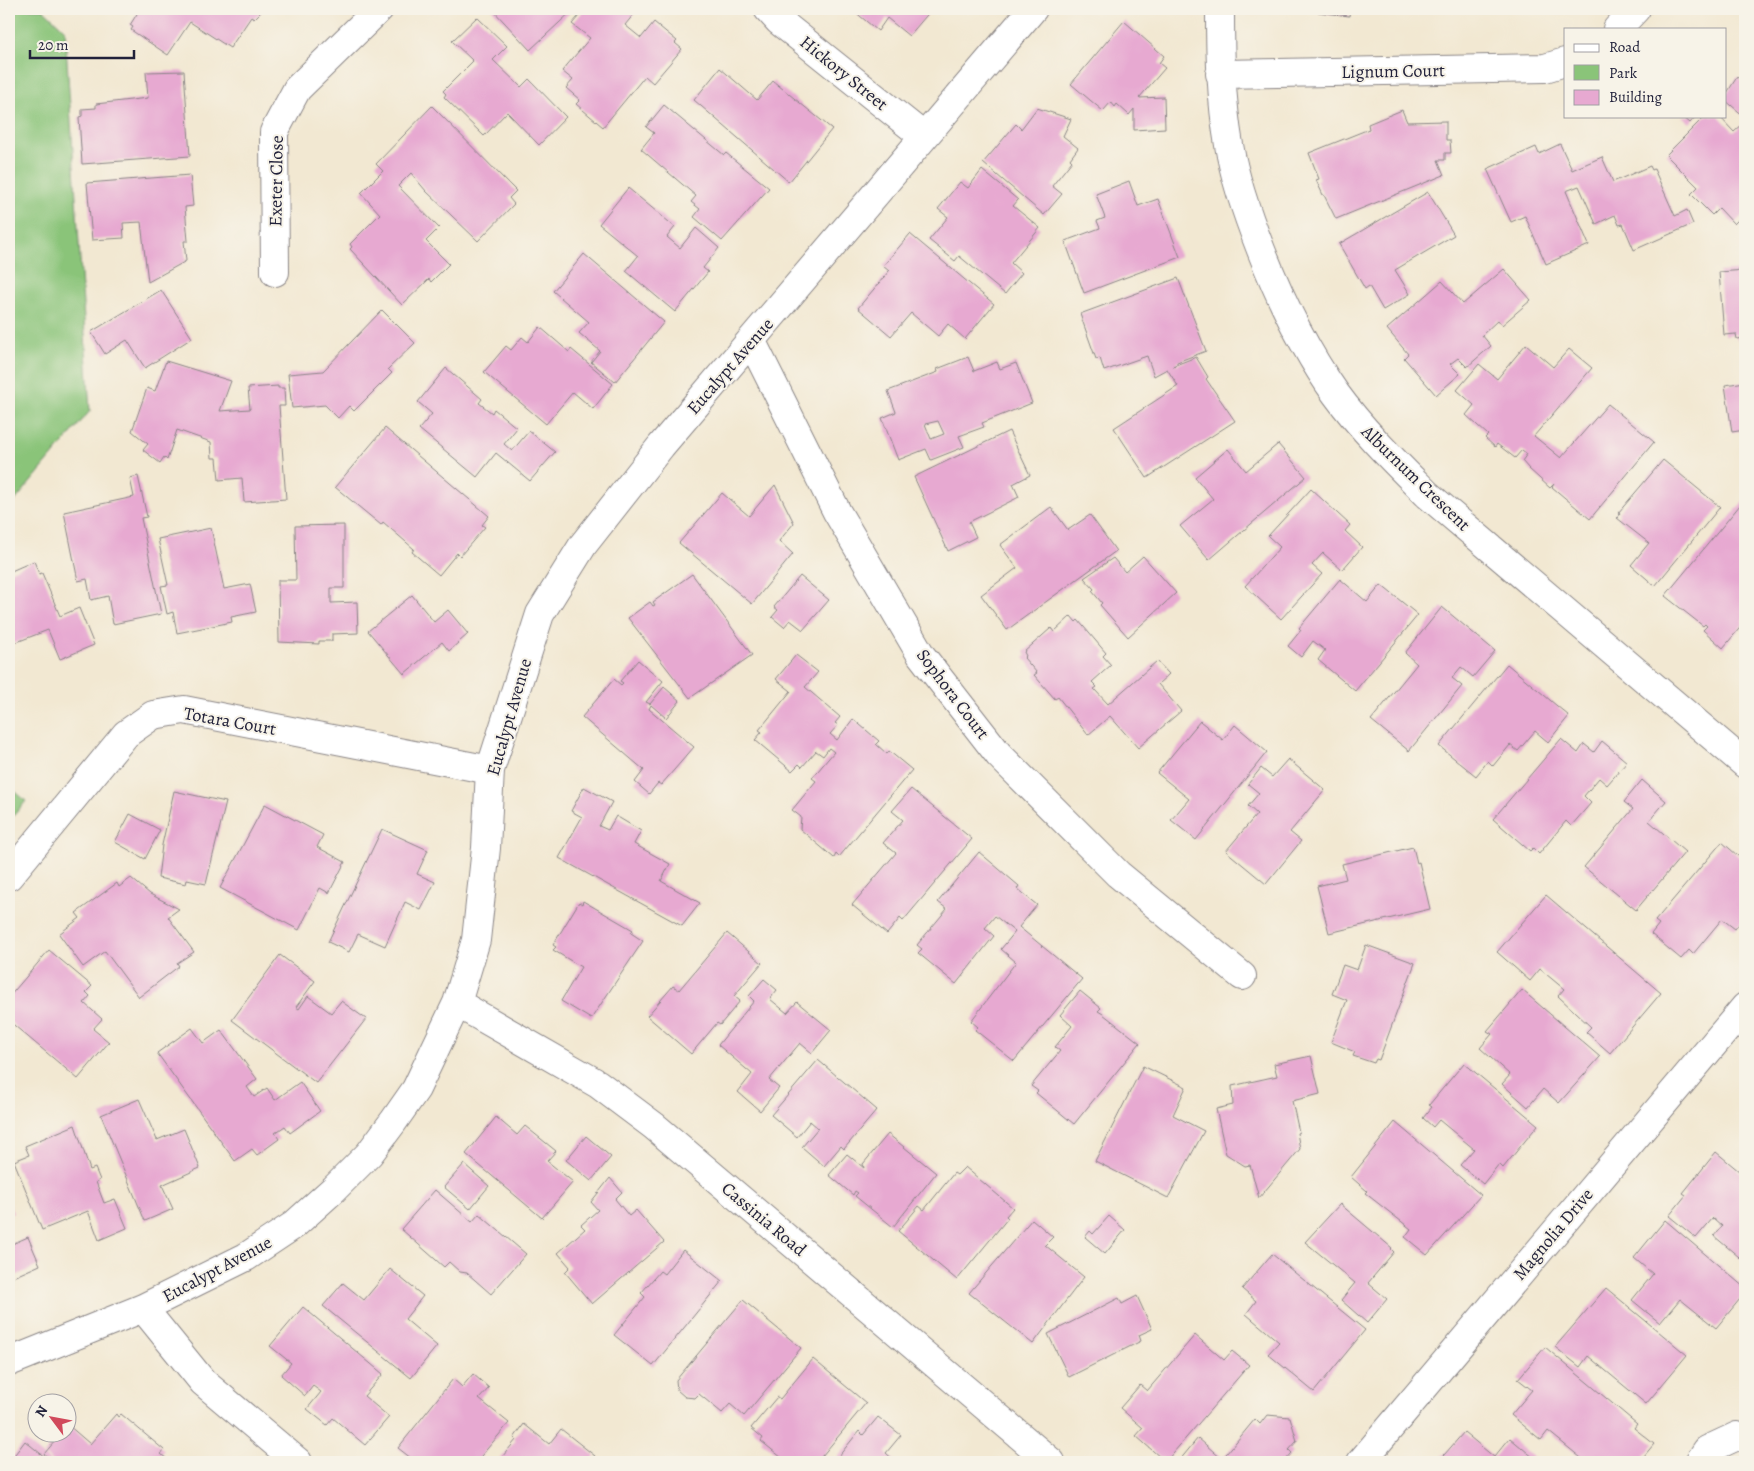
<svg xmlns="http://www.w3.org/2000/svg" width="1754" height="1471" viewBox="0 0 1754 1471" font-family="Alegreya,serif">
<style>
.green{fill:#8ac479;stroke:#56735a}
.building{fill:#e7a9d1;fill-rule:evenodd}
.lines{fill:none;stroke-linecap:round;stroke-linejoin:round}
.minor-casing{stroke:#8a8586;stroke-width:30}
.minor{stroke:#fff;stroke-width:28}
.labels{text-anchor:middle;stroke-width:4;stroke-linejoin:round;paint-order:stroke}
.street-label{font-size:18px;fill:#22223b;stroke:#f7f3e8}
</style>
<rect width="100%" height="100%" fill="#f7f3e8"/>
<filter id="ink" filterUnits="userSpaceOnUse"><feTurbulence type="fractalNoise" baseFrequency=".02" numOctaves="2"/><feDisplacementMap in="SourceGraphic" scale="10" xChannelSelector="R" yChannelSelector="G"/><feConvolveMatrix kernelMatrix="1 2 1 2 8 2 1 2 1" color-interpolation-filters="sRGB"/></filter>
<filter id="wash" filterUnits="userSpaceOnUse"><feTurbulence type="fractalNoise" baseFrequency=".0096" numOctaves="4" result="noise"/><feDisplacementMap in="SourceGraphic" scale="20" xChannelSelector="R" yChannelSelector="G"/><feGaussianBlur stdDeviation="1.12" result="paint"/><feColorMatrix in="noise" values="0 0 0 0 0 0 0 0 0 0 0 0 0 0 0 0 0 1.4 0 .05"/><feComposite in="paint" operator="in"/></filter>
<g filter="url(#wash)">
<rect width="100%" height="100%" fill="#f2e8d2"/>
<path class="green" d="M9,9H43L65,30L90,411L9,508Z
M9,786L26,801L9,821Z"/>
<g id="blocks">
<path class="building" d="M140,9H264L254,19L251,17L230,48L190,22L168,55L131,30L133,27L130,25Z
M492,9H574L530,50Z
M585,9H638L625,25L641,38L654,22L677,41L675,43L682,49L653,83L645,76L603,127L576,104L580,100L566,88L573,80L562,71L590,38L572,24Z
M856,9H932L909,36L887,18L878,31L854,11Z
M1318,9H1350L1349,16L1318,12Z
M477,17L507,46L493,60L521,87L529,79L566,117L539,145L507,112L484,136L444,97L446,94L443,91L473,61L452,41Z
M1124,21L1164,56L1159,63L1165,68L1139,98L1164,97L1165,128L1134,130V109L1129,115L1117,104L1115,107L1111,102L1103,111L1071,84Z
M720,68L757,100L773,81L832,129L789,182L694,100Z
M184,71L190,156L82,164L79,117L82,116V109L96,108V104L148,98L146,72Z
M1737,77L1745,82V117L1725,100V96Z
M664,105L724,155L726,153L769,188L722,241L694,217L700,209L691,202L696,196L641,149L654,133L646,127Z
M432,106L516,191L509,198L514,204L478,241L426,191L411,173L398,186L439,228L426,241L449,264L431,282L429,279L402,305L350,249L352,247L350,244L380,214L361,193L383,171L376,164Z
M1037,108L1071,119L1063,136L1078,148L1070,159L1072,161L1052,186L1062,194L1044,215L983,163L1016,124L1021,129Z
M1402,110L1407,122L1446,121V140H1450L1451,153H1445V160H1438L1444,175L1336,219L1324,195H1323L1316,180L1319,179L1309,153L1369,129L1368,124Z
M1682,116H1696L1690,123Z
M1705,116H1719L1734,132L1745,122V213L1734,224L1719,208L1712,215L1691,194L1698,187L1666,155Z
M1560,144L1572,170L1602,157L1613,182L1650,166L1652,170L1654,169L1675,216L1687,210L1693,224L1634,250L1623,224L1619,225L1615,215L1596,224L1579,186L1566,191L1589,245L1546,264L1525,216L1511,222L1487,169L1536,147L1539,154Z
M982,170L1018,200L1013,206L1040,228L1011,263L1022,273L1005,294L959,256L955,261L929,240L948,217L938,209L960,182L968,188Z
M190,175L193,206L185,207L188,241H184L186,261L148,282L141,222L123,223L124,238L92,240L87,183Z
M1129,181L1138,206L1158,199L1180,257L1084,293L1065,241L1100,228L1097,221L1105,218L1096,194Z
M628,188L675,227L667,237L680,248L696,228L719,248L703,268L708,272L675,312L626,271L638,256L599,224Z
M1428,192L1454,235L1395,270L1410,294L1383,310L1369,286L1365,289L1339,244Z
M910,234L994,304L965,339L948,324L938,336L911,313L891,336L858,308L889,271L883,266Z
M584,254L664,322L615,382L591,362L600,351L579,333L589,322L553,291Z
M1504,269L1531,300L1502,325L1498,320L1482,335L1491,346L1467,367L1458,358L1450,364L1460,374L1436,395L1404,358L1408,354L1387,329L1442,281L1463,304Z
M1745,270V338L1737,339L1736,334L1724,335L1719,272Z
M1178,278L1206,351L1177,362V364L1173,366L1196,357L1208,377L1206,379L1235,421L1147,478L1114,428L1178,386L1167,369L1154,376L1147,356L1104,371L1100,358L1096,359L1080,314Z
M161,290L192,338L145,368L127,340L105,354L91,332Z
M382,310L415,343L388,369L392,373L354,411L349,406L338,418L325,405L292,408L288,374L323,371Z
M540,327L569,352L571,349L613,384L593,409L573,392L546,424L484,372L506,346L511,350L522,337L528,342Z
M1526,344L1553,367L1569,349L1592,368L1534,436L1561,458L1608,404L1654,442L1590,519L1552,487L1554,484L1550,488L1529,469L1522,461L1527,454L1522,450L1515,458L1497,444L1495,447L1485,438L1488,435L1466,415L1474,405L1457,390L1479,364L1497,379Z
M968,357L974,371L997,362L1000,369L1016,363L1032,403L982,423L984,427L959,436L964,447L931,460L926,449L898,460L882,418L896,412L888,391L938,372L937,369ZM938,421L944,434L931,439L925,424Z
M166,361L231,381L220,411L250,409L248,388L278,386V388H284L285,406H279L286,499L244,502L242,478L219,480L217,458H212L211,442L177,430L167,460L164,457L160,463L143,450L148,444L132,431L147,388L155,391Z
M446,368L482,399L479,403L492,413L494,409L517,428L504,444L512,451L529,431L555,452L530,481L496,453L477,477L419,429L432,414L418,402Z
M1745,382V430L1732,432L1725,385Z
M385,428L489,516L482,525L485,527L460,556L457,553L439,575L412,552L414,549L383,522L381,525L335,487Z
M1009,431L1030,475L1013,484L1019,497L969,522L976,537L948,551L914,477Z
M1278,444L1306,477L1209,560L1180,526L1213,499L1195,477L1228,449L1246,471Z
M1663,460L1720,507L1655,586L1631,565L1649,543L1617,518L1620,514L1618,513Z
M138,476L147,517L141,518L161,614L113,624L108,596L91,600L87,579L78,581L64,512L134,497L130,478Z
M775,485L794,523L779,541L793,554L752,604L679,543L722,493L749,516Z
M1311,489L1350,525L1345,531L1362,547L1342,570L1323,553L1312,565L1322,574L1281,619L1245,586L1280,547L1268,536Z
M1745,499V615L1742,621L1744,623L1723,648L1703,630L1707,626L1705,624L1703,626L1665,596Z
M1051,507L1068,530L1090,515L1116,551L1007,630L981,595L1017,568L1000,545Z
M344,525V588H331V603L357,602L358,633L332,634V641H319V644L279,642L278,580H296L295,526Z
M211,528L224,589L250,584L256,612L231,617L232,622L177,633L173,612L167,614L161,586L168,585L158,539Z
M1143,556L1176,593L1128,637L1100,605L1102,603L1092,591L1094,589L1084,578L1113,558L1125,572Z
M34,561L39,574L42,573L60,616L79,608L94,645L60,659L48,630L9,645V572Z
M692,574L752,655L690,698L628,618L650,602L653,606L655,605L653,602Z
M800,576L829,600L803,630L790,620L784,627L772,617L778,610L774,607Z
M1340,579L1367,602L1381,585L1418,615L1355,691L1318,660L1325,650L1313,641L1301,657L1288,646L1301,630L1299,628Z
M412,595L434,622L448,610L468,634L449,651L442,642L404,674L368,631Z
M1442,607L1495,651L1473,677L1461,667L1452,678L1462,686L1409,751L1371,720L1417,664L1405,653Z
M1071,616L1076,622L1078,620L1106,653L1103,656L1111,665L1092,682L1097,687L1094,689L1108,704L1157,661L1169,674L1158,684L1181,711L1138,748L1110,716L1088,735L1058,697L1055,699L1034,675L1037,673L1024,658L1026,656L1024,652L1051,628L1054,632Z
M796,655L818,672L805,687L840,717L835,723L838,725L830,734L837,740L853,719L879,741L876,744L887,754L889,751L912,770L839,857L836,854L834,858L800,829L801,817L792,810L816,781L812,778L834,752L829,748L823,756L816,751L802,767L799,764L792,771L755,740L762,732L759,730L791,691L776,679Z
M638,660L663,681L646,702L650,704L664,687L680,701L666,718L651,705L649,709L694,747L661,785L658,783L649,794L635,782L644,770L582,717L614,679L621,685L623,683L620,681Z
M1507,664L1569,716L1548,742L1535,731L1518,751L1510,745L1493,766L1488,761L1476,776L1439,746Z
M1200,721L1223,740L1235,725L1267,752L1196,840L1171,820L1189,799L1157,773Z
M1561,739L1578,753L1584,744L1594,752L1602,741L1627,762L1607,785L1599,778L1584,796L1591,803L1571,826L1566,821L1539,854L1533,848L1530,851L1493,819Z
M1288,759L1325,790L1290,832L1301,841L1266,884L1226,851L1257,814L1248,806L1259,793L1248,784L1261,768L1272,777Z
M1642,780L1666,801L1649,821L1685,852L1636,910L1584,867L1633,809L1624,802Z
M584,787L612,802L599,826L608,830L616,816L641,831L634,844L670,864L661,881L700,903L682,926L559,858L582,817L571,811Z
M911,789L972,839L903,921L900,918L887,934L852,905L896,853L883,843L903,820L892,811Z
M174,791L226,802L206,884L187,880L186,884L158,878L162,845Z
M265,804L323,835L317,847L345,862L329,893L320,888L299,930L220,888Z
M130,814L160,830L145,859L115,842Z
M382,829L428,850L417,874L435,882L421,910L405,902L385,946L358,934L349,952L328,942Z
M1722,842L1745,862V893L1743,896L1745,898V917L1735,929L1722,919L1693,954L1689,950L1681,959L1651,934L1659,924L1655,921Z
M1413,847L1417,863L1419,862L1430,909L1329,933L1317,886L1346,879L1342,864Z
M979,852L1019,886L1017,889L1037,905L1019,927L1082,979L1014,1061L975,1030L978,1027L971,1021L1016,962L1001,949L1015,932L995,916L985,928L994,936L956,984L918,953L922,949L917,945L947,909L938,902Z
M131,878L150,894L179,909L168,917L194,952L177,963L179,966L139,997L105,951L83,967L59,934L80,918L76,913L117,883L119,887Z
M1546,895L1661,993L1610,1053L1586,1032L1591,1027L1558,996L1564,989L1540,969L1530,981L1497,952Z
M583,901L633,930L631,933L643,941L591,1019L561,1001L581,967L553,950L556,947L553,945L579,902L582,904Z
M727,933L762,963L734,996L740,1001L720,1025L717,1023L691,1054L647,1016L673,986L679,990Z
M1366,945L1415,963L1379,1060L1376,1059L1374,1063L1353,1056L1355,1052L1331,1042L1347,1000L1332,994L1343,965L1357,970Z
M49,950L92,986L86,992L90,996L84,1003L102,1019L93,1029L109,1042L78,1079L9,1021V997Z
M280,955L315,981L296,1007L299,1009L308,996L331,1013L341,1001L366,1019L316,1083L232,1020Z
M764,979L777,990L770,999L787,1013L797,1002L831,1030L812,1053L800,1043L769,1080L779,1088L760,1111L738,1092L752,1074L718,1045L754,1001L749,996Z
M1522,990L1600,1057L1559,1103L1543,1089L1528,1107L1502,1084L1510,1075L1480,1048L1492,1034L1487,1031Z
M1080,991L1101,1008L1098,1011L1103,1014L1140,1043L1074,1124L1036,1093L1038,1091L1031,1086L1060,1051L1055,1047L1072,1026L1060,1015Z
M192,1028L203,1043L221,1030L257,1079L247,1087L254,1097L267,1088L275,1100L300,1082L320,1111L290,1133L285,1126L275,1133L279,1139L257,1155L252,1149L235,1161L157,1053Z
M1311,1056L1320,1094L1292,1101L1299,1132L1297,1133L1300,1149L1259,1198L1250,1165L1245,1166L1226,1154L1216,1109L1233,1105L1232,1086L1277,1076L1274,1064Z
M818,1060L877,1110L844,1149L841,1146L824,1166L802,1147L818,1128L810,1121L797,1137L771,1115Z
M9,1063L14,1074L12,1075L14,1081L9,1082Z
M1464,1063L1538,1125L1503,1168L1499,1164L1483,1184L1460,1165L1474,1149L1439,1120L1433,1127L1423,1118L1432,1107L1429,1105Z
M1143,1066L1186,1087L1173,1115L1204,1131L1168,1198L1095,1161Z
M139,1099L157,1140L184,1129L200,1168L162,1185L173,1209L145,1221L101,1115Z
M496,1117L517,1135L525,1126L556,1151L547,1161L573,1182L542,1218L466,1154Z
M1395,1122L1481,1195L1427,1255L1405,1237L1411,1229L1365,1193L1367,1191L1351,1177Z
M75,1125L90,1170L95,1168L100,1180L96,1182L104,1203L115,1199L127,1228L99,1240L88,1211L42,1230L14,1161L29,1155L25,1146Z
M888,1134L936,1173L893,1227L855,1196L858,1193L855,1191L853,1195L829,1175L847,1154L864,1168L863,1164Z
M586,1136L611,1157L591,1181L566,1160Z
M1716,1152L1745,1176V1262L1714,1236L1722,1226L1713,1218L1696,1238L1669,1216L1686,1195L1683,1193Z
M464,1164L489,1186L470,1209L444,1187Z
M965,1167L1013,1208L1006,1216L1008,1218L957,1280L898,1231L919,1206L924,1210L954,1173L957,1175Z
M610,1178L622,1192L615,1199L629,1216L636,1210L664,1242L592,1304L565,1272L570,1267L558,1253L585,1229L581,1225L598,1210L591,1202Z
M435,1190L472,1222L479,1214L526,1254L491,1294L467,1273L460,1272L449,1262L444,1267L401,1229Z
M9,1203L13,1213L9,1215Z
M1340,1204L1392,1248L1391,1249L1394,1252L1368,1283L1387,1299L1367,1323L1341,1300L1355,1283L1305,1242Z
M1109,1216L1125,1230L1105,1254L1085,1237L1090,1231L1093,1234Z
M1032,1219L1053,1237L1045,1245L1084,1277L1033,1344L969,1293Z
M1665,1220L1745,1288V1293L1716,1328L1680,1299L1660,1323L1632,1300L1653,1274L1634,1258Z
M9,1237L12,1244L28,1237L40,1265L11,1278L9,1274Z
M683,1250L722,1281L653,1366L614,1335L645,1297L641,1293L660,1271L664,1274Z
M1272,1254L1365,1330L1314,1392L1268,1354L1279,1342L1246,1314L1256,1301L1242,1289Z
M390,1269L423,1296L405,1319L437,1346L411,1378L323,1306L343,1283L364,1300Z
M1606,1288L1687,1355L1646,1404L1588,1356L1580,1367L1555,1347Z
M1137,1296L1152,1329L1139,1335L1141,1341L1069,1377L1048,1334L1119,1298L1122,1304Z
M743,1300L801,1348L744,1416L730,1404L722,1413L699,1394L695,1398L685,1397L677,1390L676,1380Z
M303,1307L383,1374L364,1396L389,1417L365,1445L333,1418L327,1425L307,1409L321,1392L313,1386L305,1396L281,1375L291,1363L270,1346Z
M1195,1335L1224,1360L1232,1351L1249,1365L1167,1460L1162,1456L1161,1458L1136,1436L1143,1428L1120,1408L1140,1385L1147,1391Z
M1545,1347L1637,1424L1634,1428L1654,1444L1639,1462H1586L1548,1431L1541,1440L1511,1415L1532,1390L1518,1379Z
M813,1359L866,1403L817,1462H787L761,1441L763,1438L751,1428L777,1397L780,1399Z
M473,1374L489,1388L479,1399L509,1423L476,1462H416L398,1448L453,1379L462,1387Z
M116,1414L118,1417L121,1414L164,1450L161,1454L168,1460L167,1462H54L44,1454L61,1434H68V1425L90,1444Z
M1267,1415L1290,1417L1297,1441L1289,1450L1292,1453L1284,1462L1179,1461L1198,1438L1222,1459L1255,1419L1260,1424Z
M878,1417L901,1435L886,1453L896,1462H834L859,1431L863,1435Z
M524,1424L549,1444L561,1429L595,1456L590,1462H498L516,1440L514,1438Z
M1464,1432L1494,1457L1510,1438L1534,1458L1530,1462H1438Z
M25,1441L51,1462H9Z"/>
</g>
</g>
<g filter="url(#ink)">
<use href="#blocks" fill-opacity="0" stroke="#8a8586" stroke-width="1"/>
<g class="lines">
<g class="minor-casing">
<path id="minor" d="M768,9L779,21L923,136
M1220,9C1220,55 1221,99 1229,145C1235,181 1248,217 1261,250C1281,301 1304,349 1336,394C1363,431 1396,463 1428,495L1745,764
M1617,29L1636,9
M1220,74L1545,68L1565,62
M275,272L274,132L297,89L379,9
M752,342L837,512L921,655L999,755L1118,874L1242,976
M9,876L126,734L153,715L184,710L490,770
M457,1003L598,1084L654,1126L1051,1462
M143,1308L203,1382L298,1462
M9,1362L143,1308L246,1257L294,1225L334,1189L369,1154L393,1122L416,1089L457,1003L476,940L486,848L490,770L540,614L583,545L661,446L1033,9
M1361,1462L1745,1007
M1699,1462L1707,1450L1737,1436L1745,1438"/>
</g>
<use href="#minor" class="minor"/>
</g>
</g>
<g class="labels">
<g class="street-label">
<text transform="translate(1393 71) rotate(-1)" y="6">Lignum Court</text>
<text transform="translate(844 73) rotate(39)" y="6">Hickory Street</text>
<text transform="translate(276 181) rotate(-89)" y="6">Exeter Close</text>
<text transform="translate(730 366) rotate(-49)" y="6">Eucalypt Avenue</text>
<text transform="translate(1416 478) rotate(44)" y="6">Alburnum Crescent</text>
<text transform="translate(953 694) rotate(53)" y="6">Sophora Court</text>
<text transform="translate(509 717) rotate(-74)" y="6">Eucalypt Avenue</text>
<text transform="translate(230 721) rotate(10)" y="6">Totara Court</text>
<text transform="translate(764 1219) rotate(40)" y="6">Cassinia Road</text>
<text transform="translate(1553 1234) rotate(-50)" y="6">Magnolia Drive</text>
<text transform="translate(217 1269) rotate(-28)" y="6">Eucalypt Avenue</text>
</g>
</g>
<rect width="1754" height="1471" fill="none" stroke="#f7f3e8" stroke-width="30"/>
<rect x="1564" y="28" width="162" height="90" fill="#f7f3e8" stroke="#a29fa3"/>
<rect x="1574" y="44" width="25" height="8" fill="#ffffff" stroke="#a29fa3"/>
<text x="1609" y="52" font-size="15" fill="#22223b">Road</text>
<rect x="1574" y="65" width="25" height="15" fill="#8ac479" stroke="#a29fa3"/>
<text x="1609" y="78" font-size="15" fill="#22223b">Park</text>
<rect x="1574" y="90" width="25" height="15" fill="#e7a9d1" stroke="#a29fa3"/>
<text x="1609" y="102" font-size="15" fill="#22223b">Building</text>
<g transform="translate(52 1418) rotate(302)"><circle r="24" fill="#f7f3e8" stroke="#a29fa3"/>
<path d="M0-4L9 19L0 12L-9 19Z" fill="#d1495b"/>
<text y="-8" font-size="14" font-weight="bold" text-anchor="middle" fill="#22223b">N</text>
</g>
<path d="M30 50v8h104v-8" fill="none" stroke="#22223b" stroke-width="2.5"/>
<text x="38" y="50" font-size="15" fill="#22223b" stroke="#f7f3e8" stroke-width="4" paint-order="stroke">20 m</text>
</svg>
